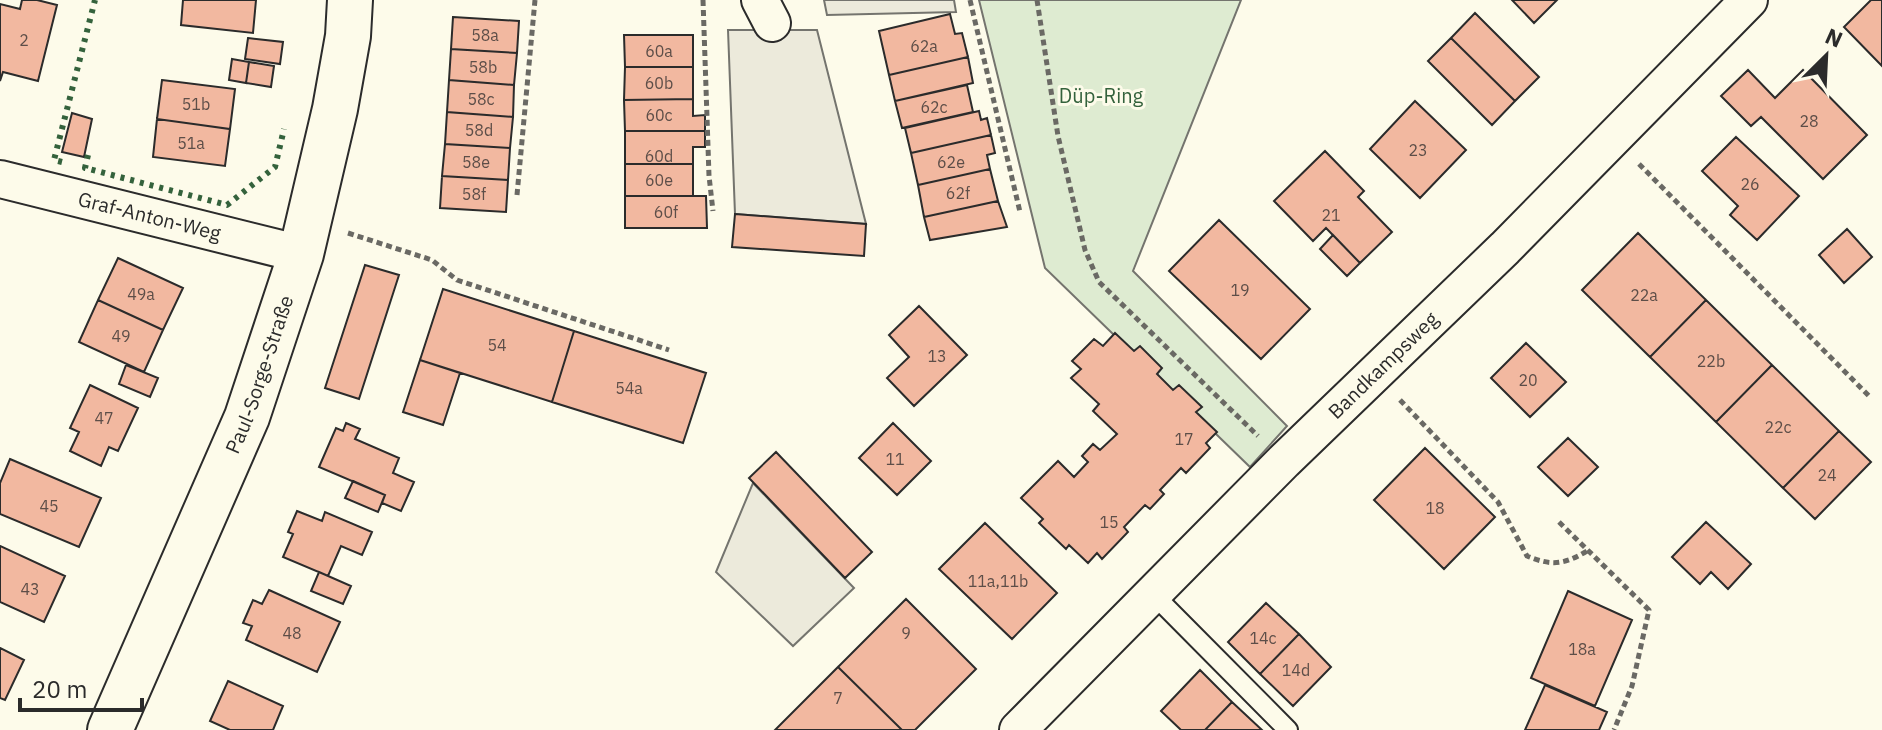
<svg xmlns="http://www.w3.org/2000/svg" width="1882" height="730" viewBox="0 0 1882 730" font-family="'IBM Plex Sans',sans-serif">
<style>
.green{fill:#deebd1;stroke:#74746e;stroke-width:2}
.parking{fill:#eceadb;stroke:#74746e;stroke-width:2}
.building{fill:#f2b8a0;stroke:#2b2b2b;stroke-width:2}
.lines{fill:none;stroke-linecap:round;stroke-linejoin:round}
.lane-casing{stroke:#2b2b2b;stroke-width:22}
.street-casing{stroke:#2b2b2b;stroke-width:40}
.secondary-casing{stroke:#2b2b2b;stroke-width:48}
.path{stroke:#6a6964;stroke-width:5;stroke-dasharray:6 4;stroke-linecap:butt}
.lane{stroke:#fdfbea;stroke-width:18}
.street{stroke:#fdfbea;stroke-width:36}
.secondary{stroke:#fdfbea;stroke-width:44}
.hedge{stroke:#34623c;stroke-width:6;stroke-dasharray:4 6;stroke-linecap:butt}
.labels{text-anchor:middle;stroke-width:6;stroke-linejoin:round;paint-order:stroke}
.number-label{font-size:16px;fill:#5d4e48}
.park-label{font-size:20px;fill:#34623c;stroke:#fdfbea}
.street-label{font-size:20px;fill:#2b2b2b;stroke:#fdfbea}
</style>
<rect width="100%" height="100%" fill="#fdfbea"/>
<path class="green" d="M979,0H1241L1133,271L1287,426L1250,467L1045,268Z"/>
<path class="parking" d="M824,0H954L956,12L827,15Z
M728,30H817L866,224L735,214Z
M753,483L854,588L793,646L716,572Z"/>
<path class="building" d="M22,0H37L57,5L38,81L3,72L0,81V4L20,9Z
M183,0H256L253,33L181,25Z
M1512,0H1557L1534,23Z
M1871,0H1882V66L1844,27Z
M1475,13L1539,77L1515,101L1451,38Z
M950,14L955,34L962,33L968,57L889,75L879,31Z
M453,17L519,21L517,53L451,49Z
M624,35H693V67H625Z
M248,38L283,42L280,64L245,59Z
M1451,38L1515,101L1492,125L1428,61Z
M451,49L517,53L514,85L449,80Z
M968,57L973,83L895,101L889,75Z
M232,59L249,62L246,83L229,80Z
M249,62L274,66L271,87L246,83Z
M625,67H693V99L624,100Z
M1748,70L1775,98L1803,70L1867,135L1823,179L1761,117L1751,126L1721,96Z
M162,80L235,89L230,129L157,119Z
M449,80L514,85L513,117L447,112Z
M967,85L973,112L902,128L895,101Z
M693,99V116L705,115V131H625L624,100Z
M1415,101L1466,150L1420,198L1370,149Z
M979,111L981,120L987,118L991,135L911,153L905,128Z
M447,112L513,117L510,148L445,144Z
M72,113L92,119L84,157L62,152Z
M157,119L230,129L225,166L153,157Z
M625,131H705V147H693V164H625Z
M991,135L995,153L987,155L990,169L918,185L911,153Z
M1736,137L1799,196L1757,240L1730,215L1738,206L1702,171Z
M445,144L510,148L508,180L442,176Z
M1325,151L1364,191L1358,197L1392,232L1360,263L1326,228L1313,241L1274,201Z
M625,164H693V196H625Z
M990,169L998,201L924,217L918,185Z
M442,176L508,180L506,212L440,208Z
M625,196H706L707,228H625Z
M998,201L1007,227L930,240L924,217Z
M735,214L866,224L864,256L732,247Z
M1219,220L1310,309L1261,359L1169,271Z
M1847,229L1872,257L1844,283L1819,255Z
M1638,233L1706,300L1650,357L1582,290Z
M1333,235L1360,263L1347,276L1320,249Z
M118,258L183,288L163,330L98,300Z
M365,265L399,275L359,399L325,388Z
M443,289L574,331L552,402L420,360Z
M98,300L163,330L144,372L79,342Z
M1706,300L1772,365L1716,422L1650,357Z
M919,306L967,355L914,406L887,378L909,357L889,335Z
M574,331L706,373L683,443L552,402Z
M1115,333L1134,351L1140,346L1162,368L1157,374L1173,390L1179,385L1202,407L1196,412L1217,432L1206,443L1210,448L1186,473L1181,468L1160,490L1164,494L1150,509L1145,505L1124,527L1128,532L1102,559L1097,553L1088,563L1069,545L1066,549L1039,523L1043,519L1021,498L1058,461L1074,477L1088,462L1082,456L1093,444L1100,450L1117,434L1093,411L1099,404L1071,378L1081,369L1072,361L1094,339L1103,346Z
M1526,343L1566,382L1530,417L1491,378Z
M420,360L460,373L443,425L403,412Z
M126,365L158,378L150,397L119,384Z
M1772,365L1839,431L1783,488L1716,422Z
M90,385L138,408L118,451L109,447L101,466L70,451L79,432L70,428Z
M346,423L360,429L355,439L399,458L393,473L414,482L401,511L382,503L385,495L319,467L336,428L343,431Z
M893,423L931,461L897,495L859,458Z
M1839,431L1871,462L1815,519L1783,488Z
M1568,438L1598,467L1568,496L1538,467Z
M1425,448L1495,517L1444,569L1374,500Z
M776,452L872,552L845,578L749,478Z
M10,459L101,498L79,547L0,514V483Z
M353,481L385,495L378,512L345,498Z
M297,511L322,521L325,512L372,532L362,555L341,546L328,576L283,557L293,534L288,532Z
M1706,522L1751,564L1728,589L1711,572L1700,584L1672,557Z
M985,523L1057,593L1012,639L939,569Z
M0,546L65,576L44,622L0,602Z
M319,572L351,586L343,604L311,591Z
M269,590L340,622L317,672L246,640L252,626L243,623L253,600L262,604Z
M1568,591L1632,620L1595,706L1531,678Z
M906,599L976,669L915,730H902L838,667Z
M1266,603L1299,634L1260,674L1228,642Z
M1299,634L1331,667L1293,706L1260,674Z
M0,648L24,660L5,700L0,698Z
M838,667L902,730H775Z
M1200,670L1232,702L1205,730H1181L1161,711Z
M228,681L283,706L273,730H230L210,721Z
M1545,685L1607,712L1599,730H1525Z
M1232,702L1262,730H1205Z"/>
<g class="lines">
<g class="lane-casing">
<path id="lane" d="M1153,594L1288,730"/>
</g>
<g class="street-casing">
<g id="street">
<path d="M760,0L772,23"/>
<path id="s1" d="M0,179L301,254"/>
<path id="s2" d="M1018,730L1284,461L1505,248L1749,0"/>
</g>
</g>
<g class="secondary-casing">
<g id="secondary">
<path id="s3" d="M110,730L247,417L301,254L335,109L348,36L350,0"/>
</g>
</g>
<path class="path" d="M703,0L709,176L713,211
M970,0L1020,212
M1037,0L1058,136L1085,250L1099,282L1258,436
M1639,164L1869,396
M517,195L535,0
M348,233L432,260L457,280L669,350
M1400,400L1498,502L1527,556C1551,566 1564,565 1587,551
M1559,522L1649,610L1632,686L1614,730"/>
<use href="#lane" class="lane"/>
<use href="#street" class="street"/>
<use href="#secondary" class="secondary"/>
<path class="hedge" d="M88,155L85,168L227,205L275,167L284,129
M62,162L54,160L95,0"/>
</g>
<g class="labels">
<g class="number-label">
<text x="485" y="41">58a</text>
<text x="24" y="46">2</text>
<text x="924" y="52">62a</text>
<text x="659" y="57">60a</text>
<text x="483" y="73">58b</text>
<text x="659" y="89">60b</text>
<text x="481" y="105">58c</text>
<text x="196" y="110">51b</text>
<text x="934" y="113">62c</text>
<text x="659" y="121">60c</text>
<text x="1809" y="127">28</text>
<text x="479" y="136">58d</text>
<text x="191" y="149">51a</text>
<text x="1418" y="156">23</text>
<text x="659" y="162">60d</text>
<text x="476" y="168">58e</text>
<text x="951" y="168">62e</text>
<text x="659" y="186">60e</text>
<text x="1750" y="190">26</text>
<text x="958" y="199">62f</text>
<text x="474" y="200">58f</text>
<text x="666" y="218">60f</text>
<text x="1331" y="221">21</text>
<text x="1240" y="296">19</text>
<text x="141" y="300">49a</text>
<text x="1644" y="301">22a</text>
<text x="121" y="342">49</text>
<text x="497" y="351">54</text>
<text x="937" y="362">13</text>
<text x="1711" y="367">22b</text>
<text x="1528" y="386">20</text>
<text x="629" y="394">54a</text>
<text x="104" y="424">47</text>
<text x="1778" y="433">22c</text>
<text x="1184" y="445">17</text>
<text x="895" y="465">11</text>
<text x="1827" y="481">24</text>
<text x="49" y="512">45</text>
<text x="1435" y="514">18</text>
<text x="1109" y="528">15</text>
<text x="998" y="587">11a,11b</text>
<text x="30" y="595">43</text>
<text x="292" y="639">48</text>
<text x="906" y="639">9</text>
<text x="1263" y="644">14c</text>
<text x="1582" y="655">18a</text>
<text x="1296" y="676">14d</text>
<text x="838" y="704">7</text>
</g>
<g class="park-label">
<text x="1101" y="103">Düp-Ring</text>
</g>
<g class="street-label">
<text dy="7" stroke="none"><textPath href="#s1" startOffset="154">Graf-Anton-Weg</textPath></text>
<text dy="7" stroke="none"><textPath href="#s2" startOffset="516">Bandkampsweg</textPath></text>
<text dy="7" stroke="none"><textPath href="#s3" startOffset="386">Paul-Sorge-Straße</textPath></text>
</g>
</g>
<g transform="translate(1826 56) rotate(24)" stroke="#fdfbea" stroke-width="6" paint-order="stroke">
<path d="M0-6L14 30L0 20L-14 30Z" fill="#2b2b2b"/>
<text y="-12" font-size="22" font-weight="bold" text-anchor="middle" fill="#2b2b2b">N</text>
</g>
<path d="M20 698v12h122v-12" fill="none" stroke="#2b2b2b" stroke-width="4"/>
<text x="32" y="698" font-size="24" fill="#2b2b2b" stroke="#fdfbea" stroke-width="6" paint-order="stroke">20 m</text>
</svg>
